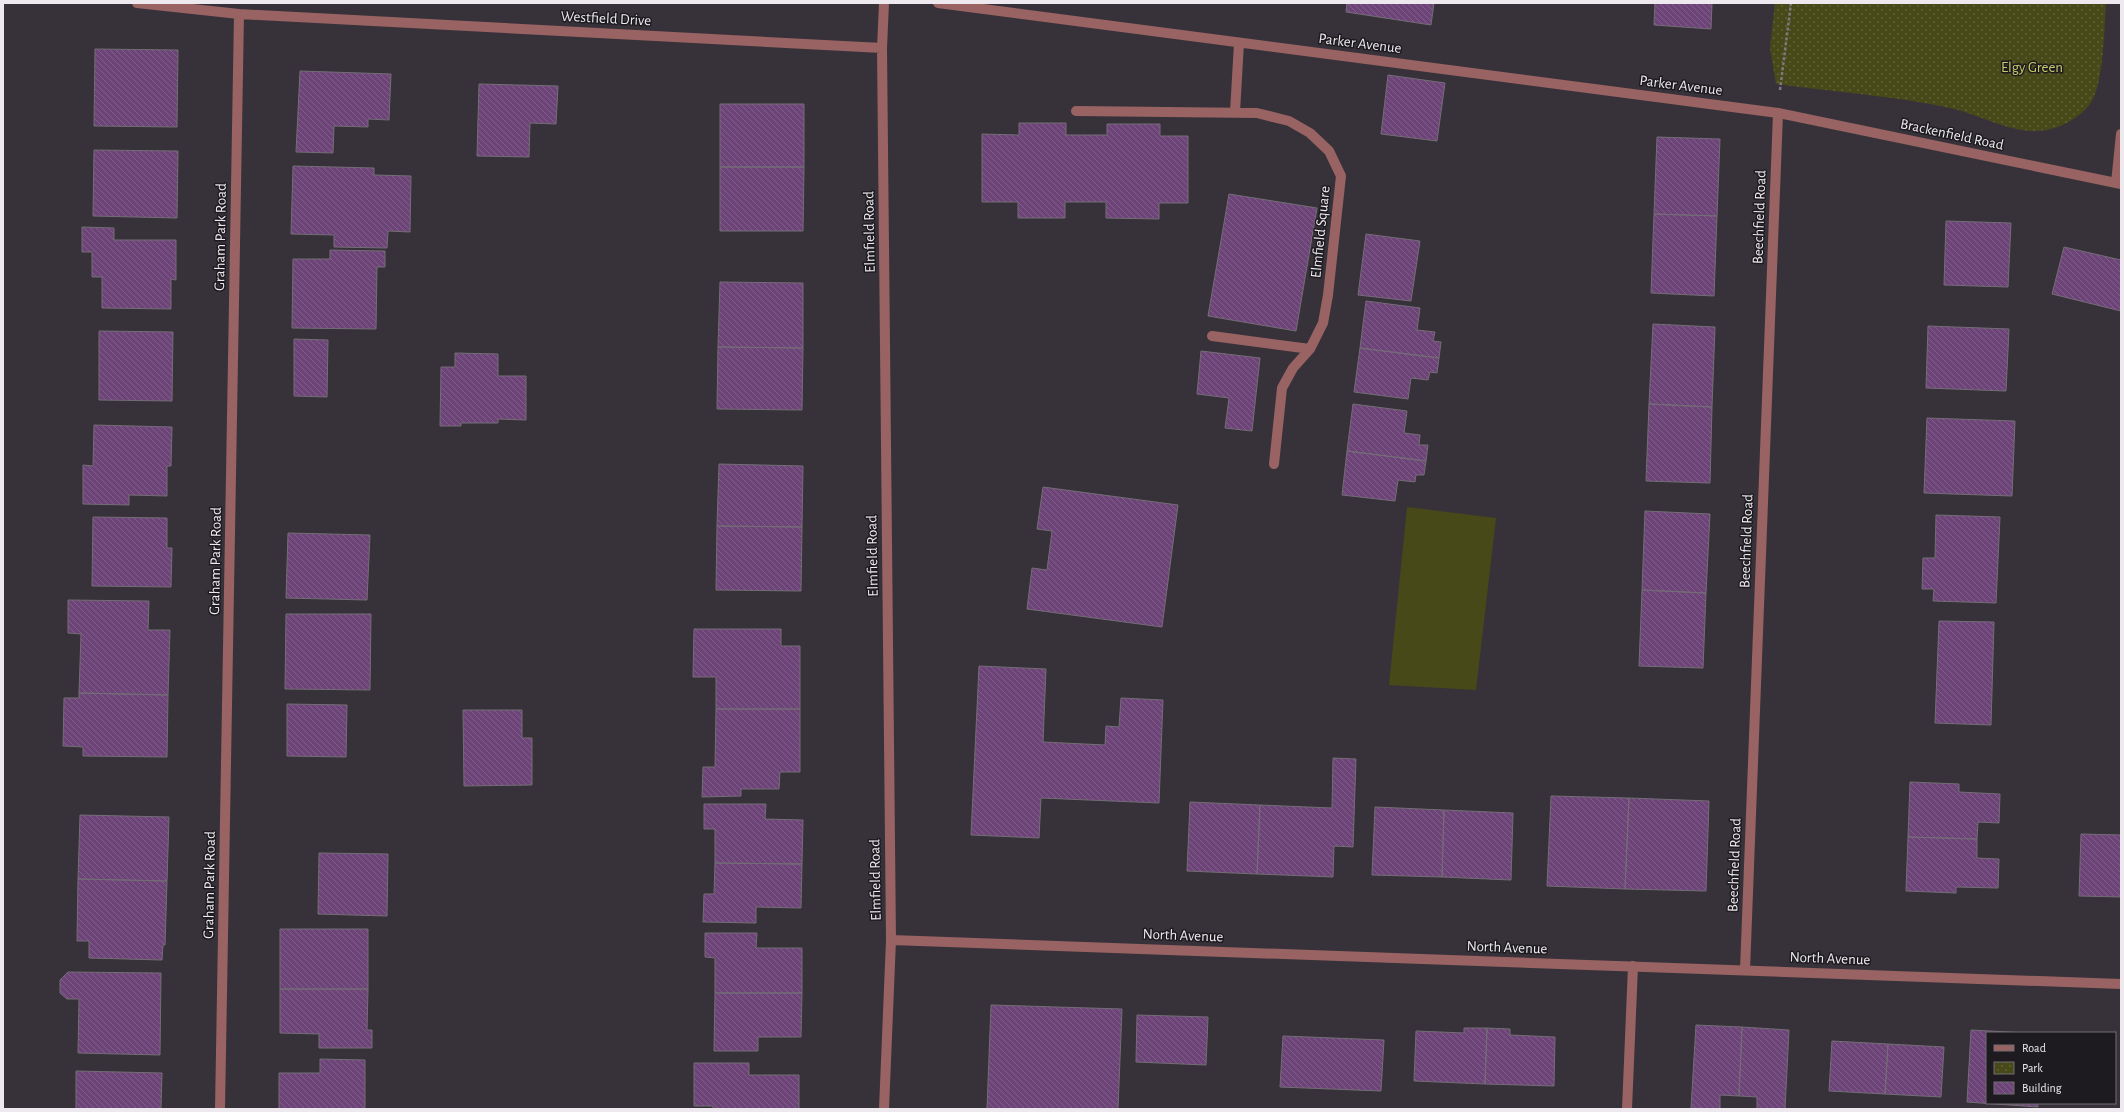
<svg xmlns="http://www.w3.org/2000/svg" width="2124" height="1112" viewBox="0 0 2124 1112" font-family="'Alegreya Sans',sans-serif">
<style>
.park{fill:url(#park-dots)}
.garden{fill:#474919}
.building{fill:url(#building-back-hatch);stroke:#746d76}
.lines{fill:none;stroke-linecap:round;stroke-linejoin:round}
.path{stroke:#7d7980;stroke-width:2.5;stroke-dasharray:3 2;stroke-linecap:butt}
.street{stroke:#986362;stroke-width:10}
.labels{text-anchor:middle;stroke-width:3;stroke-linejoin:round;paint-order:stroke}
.street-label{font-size:15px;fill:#ede9ef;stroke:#1d1b1f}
.park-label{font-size:15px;fill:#c6cc69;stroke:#1d1b1f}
</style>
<defs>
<pattern id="park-dots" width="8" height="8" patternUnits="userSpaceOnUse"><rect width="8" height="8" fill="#474919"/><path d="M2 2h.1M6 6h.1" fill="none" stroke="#62633b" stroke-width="1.8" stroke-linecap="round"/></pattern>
<pattern id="building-back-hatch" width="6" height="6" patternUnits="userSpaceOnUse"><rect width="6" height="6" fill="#6d4477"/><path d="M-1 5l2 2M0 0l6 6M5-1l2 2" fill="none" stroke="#825f8b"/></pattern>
</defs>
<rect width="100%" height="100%" fill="#37323a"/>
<path class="park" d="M1775,3H2106C2104,28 2104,85 2090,104C2078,120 2055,131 2035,131C2006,131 1978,114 1950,108C1894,96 1833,92 1776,84L1770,48Z"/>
<path class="garden" d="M1407,507L1496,518L1476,690L1389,685Z"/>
<path class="building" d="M1347,3H1434L1431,25L1346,12Z
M1655,3H1712L1711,29L1654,25Z
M95,49L178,50L177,127L94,126Z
M300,71L391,74L389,120L368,119V127L334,126L333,153L296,152Z
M1388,75L1445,83L1437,141L1381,134Z
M479,84L558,86L556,124L530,123L529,157L477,156Z
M720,104H804V167H720Z
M1019,123H1066V135H1107V124H1160V136H1188V203H1159V219L1106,218V202H1065V218H1018V202H982V134L1019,135Z
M1657,137L1720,139L1717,216L1654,214Z
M94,150L178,151L177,218L93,216Z
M293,166L374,168V175L411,176L410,232L388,231L387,248L334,247V235L291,234Z
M720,167H804L803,231H720Z
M1229,194L1317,208L1296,331L1208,316Z
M1654,214L1717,216L1714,296L1651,293Z
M1946,221L2011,223L2008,287L1944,285Z
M82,227L114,228V240H176V280L171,279V309L102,308V277H92V252H82Z
M1366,234L1420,241L1411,301L1358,295Z
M2064,247L2121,260V311L2052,294Z
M330,250L385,251V267H377L376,329L292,328L293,259H330Z
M720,282L803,283V348L718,347Z
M1366,301L1420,308L1417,330L1435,332L1433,341L1441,342L1439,358L1360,348Z
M1653,324L1715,327L1712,407L1649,404Z
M1928,326L2009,329L2006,391L1926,388Z
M99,331L173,332L172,401L99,400Z
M294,339L328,340L327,397L294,396Z
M718,347L803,348L802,410L717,409Z
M1360,348L1439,358L1437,373L1430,372L1428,380L1411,378L1408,399L1354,392Z
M1201,351L1260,358L1252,431L1225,428L1229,398L1197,394Z
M455,353L498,354V376H526V420L498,419V423H461V426H440L441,367H455Z
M1353,404L1407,411L1404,433L1420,435L1419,445H1428L1426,461L1347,451Z
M1649,404L1712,407L1710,483L1646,481Z
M1927,418L2015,421L2012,496L1924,493Z
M94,425L172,427L171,466H167V496L129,495V505L83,504V465L93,466Z
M1347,451L1426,461L1424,475H1416L1415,482L1398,480L1395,501L1342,495Z
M719,464L803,466L802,527L717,526Z
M1043,487L1178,505L1162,627L1027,609L1032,568L1047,570L1052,531L1037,529Z
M1645,511L1710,514L1706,593L1642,590Z
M1936,515L2000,517L1996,603L1933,601L1934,589H1922L1923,558H1935Z
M93,517L167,518V548H172L171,587L92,586Z
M717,526L802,527L801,591L716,590Z
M288,533L370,535L367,600L286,598Z
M1642,590L1706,593L1703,668L1639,666Z
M68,600L149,601L148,630H170L168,695L79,693L81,634L68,633Z
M286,614H371L370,690L285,689Z
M1939,621L1994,622L1991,725L1935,723Z
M694,629H781V646H800V709H716V677H693Z
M979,666L1046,669L1043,742L1105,745L1106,726L1119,727L1121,698L1163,700L1159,803L1041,798L1039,838L971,835Z
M79,693L168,695L167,757L83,756V747L63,746L64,698H79Z
M287,704L347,705L346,757L287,756Z
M716,709H800V772H780L779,789H741V796L702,797L703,767H715Z
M463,710H522V738H532V785L464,786Z
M1333,758L1356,759L1353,847L1334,846L1333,877L1257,874L1260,805L1332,808Z
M1910,782L1959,784V792L2000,794L1999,823L1978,822L1977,839L1908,837Z
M1551,796L1629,798L1625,889L1547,886Z
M1629,798L1709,801L1706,891L1625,889Z
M1190,802L1260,805L1257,874L1187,871Z
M704,804H766L765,819L803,820L802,864L715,863V829H704Z
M1375,807L1444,810L1442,877L1372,875Z
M1444,810L1513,813L1511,880L1442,877Z
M80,815L169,817L167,881L78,879Z
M2081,834L2121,835V897L2079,896Z
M1908,837L1977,839V858L1999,859L1998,888L1956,887V893L1906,891Z
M319,853L388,854L387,916L318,914Z
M715,863L802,864L801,908L756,907V923L703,922L704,894H714Z
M78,879L167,881L165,945H163L162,960L89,958V941H77Z
M280,929H368V989H280Z
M705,933H757L756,948H802V993H715V958L705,957Z
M68,972L161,973L160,1055L78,1053L79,999H67L60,993V980Z
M280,989H368L367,1030H372V1048H319V1034L280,1033Z
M715,993H802L801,1037H758V1051H714Z
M991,1005L1122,1009L1118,1109H987Z
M1137,1015L1208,1017L1206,1065L1136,1062Z
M1696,1025L1742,1027L1739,1096L1720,1095V1109L1691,1108Z
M1742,1027L1789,1030L1785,1109H1757V1097L1739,1096Z
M1464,1028H1487L1485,1084L1414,1081L1416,1031L1464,1033Z
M1487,1028L1510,1029V1035L1555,1037L1554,1086L1485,1084Z
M1971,1030L2027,1033H1987V1103H2038V1107L1967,1102Z
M1283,1036L1384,1040L1381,1091L1280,1087Z
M1832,1041L1888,1044L1885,1094L1829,1091Z
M1888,1044L1944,1047L1941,1097L1885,1094Z
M320,1059L365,1060V1109H279V1073H320Z
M694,1063H749V1075H799V1109H713V1106H694Z
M76,1071L162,1073L161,1109H76Z"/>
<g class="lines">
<path class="path" d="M1780,90L1791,3"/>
<path class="street" d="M137,3L239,14L882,48
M884,3L882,48L891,940L884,1109
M938,3L1778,113L2121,184
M1076,111L1257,113L1289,121L1310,133L1329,151L1341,176L1328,295L1323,323L1310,349L1293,368L1282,388L1274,464
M1235,112L1239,43
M2116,183L2121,134
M1212,336L1310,349
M891,940L2121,984
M1745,970L1778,113
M220,1109L239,14
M1627,1109L1633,966"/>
</g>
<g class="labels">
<g class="street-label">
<text transform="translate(606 18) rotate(3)" y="5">Westfield Drive</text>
<text transform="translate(1360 43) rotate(7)" y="5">Parker Avenue</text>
<text transform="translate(1681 85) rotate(7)" y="5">Parker Avenue</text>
<text transform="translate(1952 134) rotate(12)" y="5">Brackenfield Road</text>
<text transform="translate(1759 217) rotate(-88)" y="5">Beechfield Road</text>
<text transform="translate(869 232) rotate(-91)" y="5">Elmfield Road</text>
<text transform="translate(1320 232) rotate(-84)" y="5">Elmfield Square</text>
<text transform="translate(220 237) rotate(-89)" y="5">Graham Park Road</text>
<text transform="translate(1746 541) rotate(-88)" y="5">Beechfield Road</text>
<text transform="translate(872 556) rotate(-91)" y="5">Elmfield Road</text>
<text transform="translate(215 561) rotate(-89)" y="5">Graham Park Road</text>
<text transform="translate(1734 865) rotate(-88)" y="5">Beechfield Road</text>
<text transform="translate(875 880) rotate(-91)" y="5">Elmfield Road</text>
<text transform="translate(209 885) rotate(-89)" y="5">Graham Park Road</text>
<text transform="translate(1183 935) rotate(2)" y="5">North Avenue</text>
<text transform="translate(1507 947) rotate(2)" y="5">North Avenue</text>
<text transform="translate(1830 958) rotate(2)" y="5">North Avenue</text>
</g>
<g class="park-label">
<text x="2032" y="72">Elgy Green</text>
</g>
</g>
<rect width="2124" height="1112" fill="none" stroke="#ede9ef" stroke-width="8"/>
<rect x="1986" y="1032" width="130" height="72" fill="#1d1b1f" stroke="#706d72"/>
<rect x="1994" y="1045" width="20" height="6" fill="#986362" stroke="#706d72"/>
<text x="2022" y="1052" font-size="12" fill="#ede9ef">Road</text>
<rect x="1994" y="1062" width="20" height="12" fill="url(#park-dots)" stroke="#706d72"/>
<text x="2022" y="1072" font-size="12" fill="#ede9ef">Park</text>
<rect x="1994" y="1082" width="20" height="12" fill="url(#building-back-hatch)" stroke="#706d72"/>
<text x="2022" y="1092" font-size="12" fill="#ede9ef">Building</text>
</svg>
